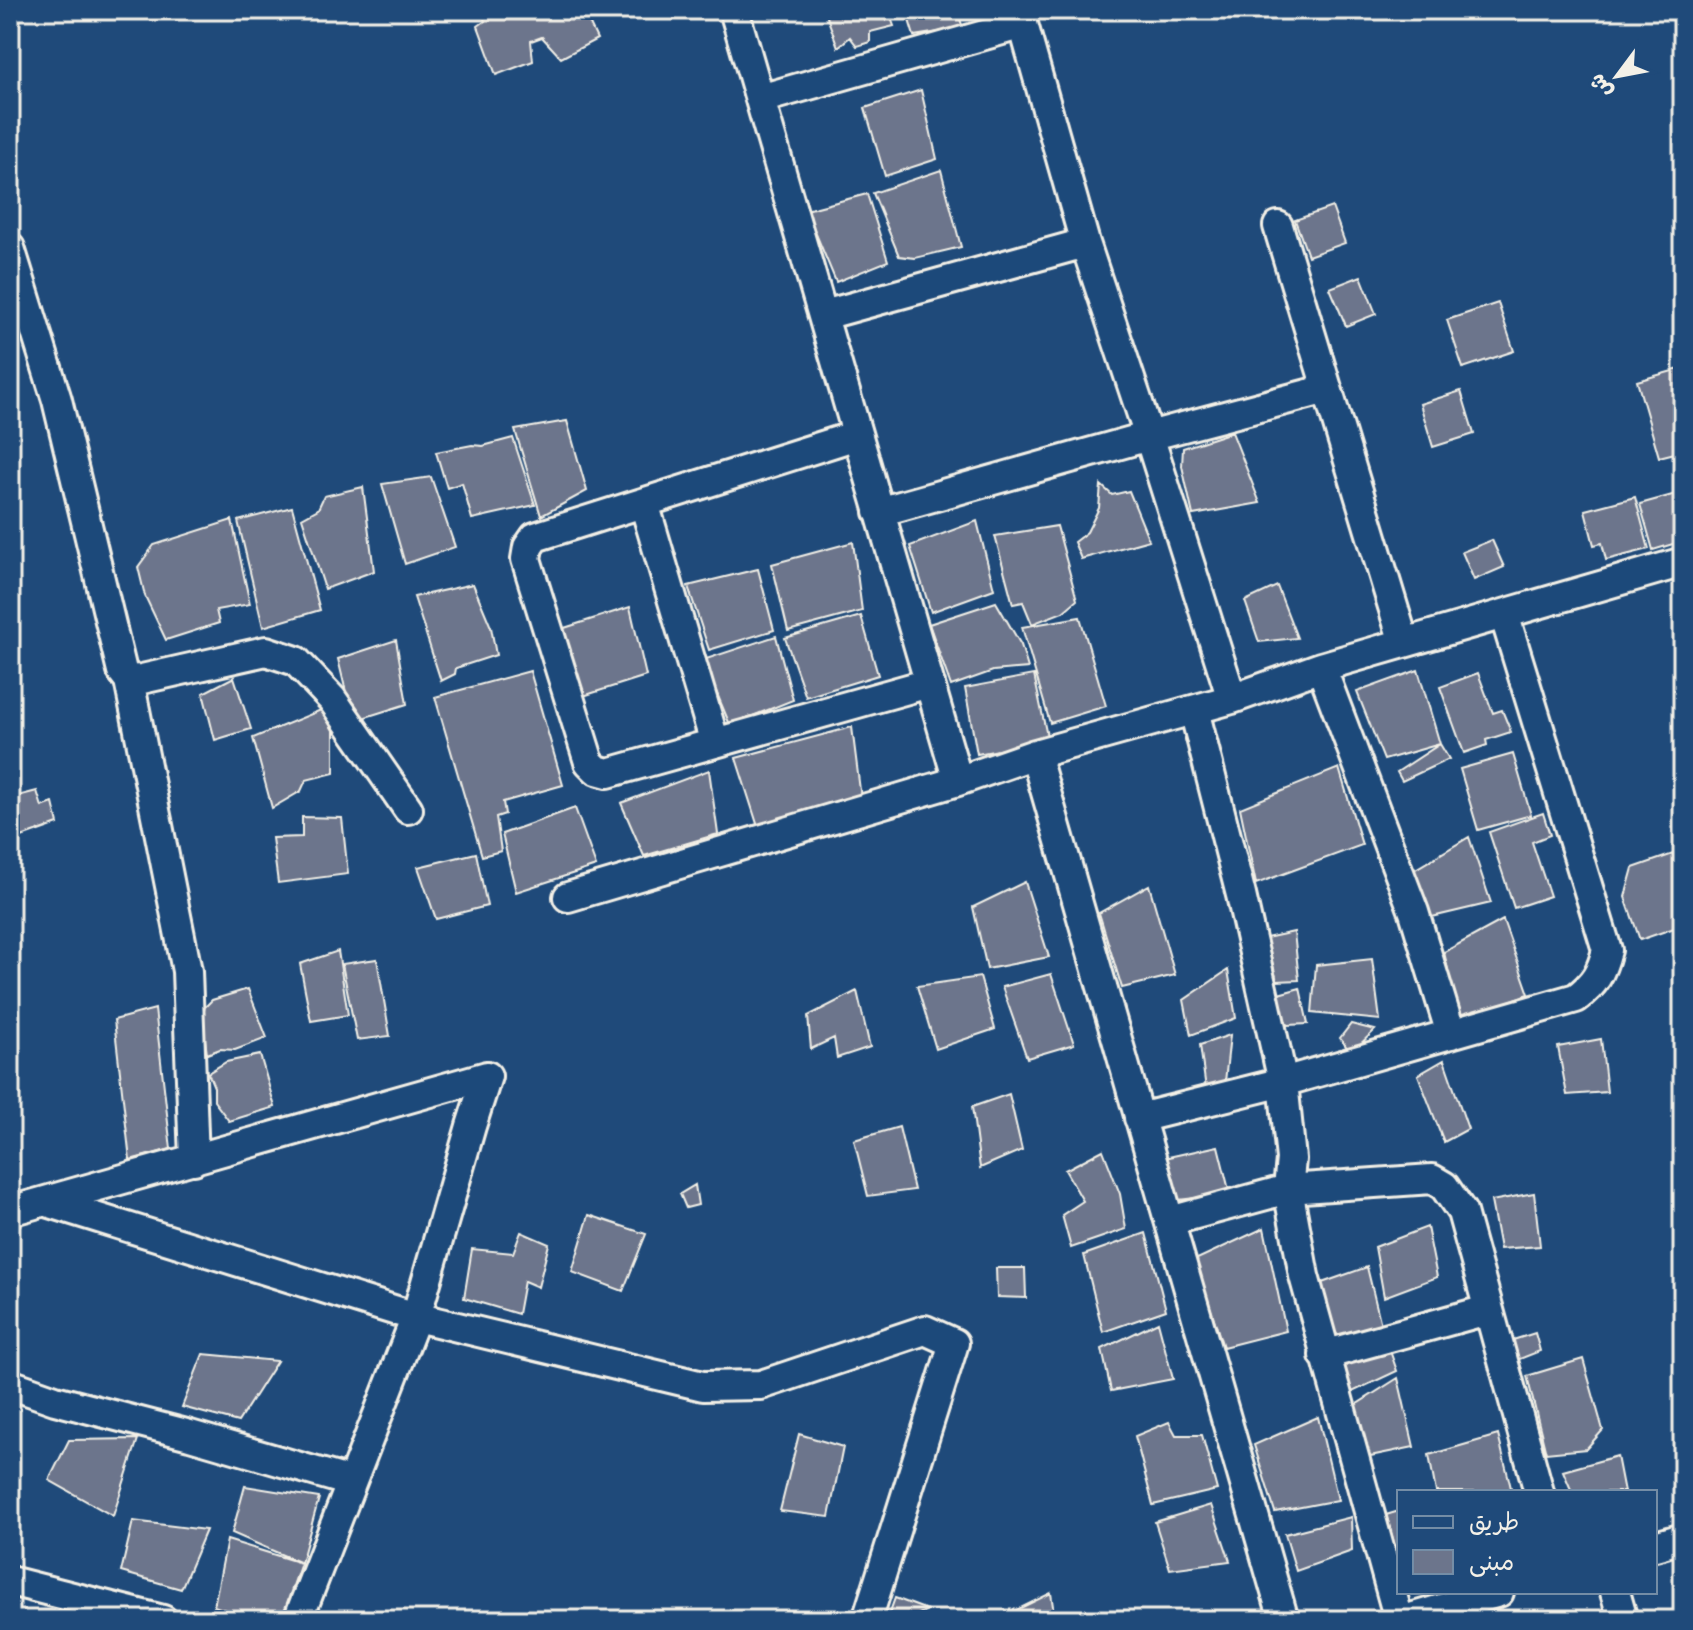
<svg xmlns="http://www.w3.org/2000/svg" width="1693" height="1630" viewBox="0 0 1693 1630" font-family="Itim,'Playpen Sans Arabic',sans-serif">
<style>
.building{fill:#6c758c;stroke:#f4f1e8;stroke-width:2}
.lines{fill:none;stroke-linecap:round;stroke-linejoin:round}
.street-casing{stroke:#f4f1e8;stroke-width:34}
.street{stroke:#1f4a7a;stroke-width:28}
</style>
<rect width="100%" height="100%" fill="#1f4a7a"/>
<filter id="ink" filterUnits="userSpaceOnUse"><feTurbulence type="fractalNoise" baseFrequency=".0125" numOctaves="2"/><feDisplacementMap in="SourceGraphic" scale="16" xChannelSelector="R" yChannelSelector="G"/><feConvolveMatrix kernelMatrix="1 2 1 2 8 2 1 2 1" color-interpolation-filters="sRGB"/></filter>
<g filter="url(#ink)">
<path class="building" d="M480,10H583L597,39L561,58L542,37L531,41L533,61L496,75L478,26L485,21Z
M834,10H888L894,26L870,32V42L857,46L850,37L838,47L827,17Z
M906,10H957L963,28L914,36Z
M921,90L937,159L885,176L865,108Z
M941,170L961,247L915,258L899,256L873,193Z
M867,194L888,261L836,282L806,210Z
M1332,207L1345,243L1308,256L1295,220Z
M1361,276L1376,314L1346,326L1330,288Z
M1498,303L1514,351L1463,368L1447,320Z
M1683,368V451L1659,457L1637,381Z
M1461,391L1474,434L1433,447L1420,404Z
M567,421L587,491L541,516L515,430Z
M1232,432L1260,503L1193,515L1182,466L1183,448Z
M513,438L535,505L472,519L462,483L447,488L436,452L472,445L483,446Z
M431,477L455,547L405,564L382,484Z
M1101,485L1112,495L1129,491L1149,540L1081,559L1074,542L1087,532L1099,508Z
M363,487L374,571L325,589L302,518L318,509L324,496Z
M1683,492V541L1653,550L1640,504Z
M1635,497L1649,549L1606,560L1602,543L1594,545L1585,510Z
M292,507L320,610L263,627L238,521Z
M232,520L250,604L216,610L219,623L166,640L145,596L138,567L154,545Z
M977,521L994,589L931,612L910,546Z
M1057,526L1077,600L1063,612L1032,624L1023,602L1013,604L995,536Z
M1492,540L1504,567L1474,580L1462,552Z
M853,542L862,611L788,631L772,564Z
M758,569L774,630L709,650L688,586Z
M473,584L491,627L496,655L456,668L455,674L441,681L414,597Z
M1277,586L1297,638L1259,642L1245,601Z
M996,602L1021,645L1028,668L993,671L951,686L929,624Z
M630,607L646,676L580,697L555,631Z
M861,616L878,675L806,697L785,638Z
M1080,617L1106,706L1050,723L1022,627Z
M776,636L793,700L730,725L703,660Z
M396,640L407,704L353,721L338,659Z
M1418,670L1440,744L1384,760L1357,692Z
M530,671L563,785L503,802L505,814L496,817L501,851L482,856L435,697Z
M1478,673L1493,713L1502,710L1511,732L1486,740L1487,745L1464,753L1440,687Z
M1034,675L1048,741L977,754L965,688Z
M234,677L251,729L215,740L203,693Z
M321,710L334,732V773L306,780L301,791L272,808L253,738Z
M852,727L861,798L759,830L736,758Z
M1440,744L1449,759L1402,781L1397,772Z
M1513,754L1531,815L1478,830L1460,769Z
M1339,768L1362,845L1256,884L1240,808Z
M709,770L718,834L644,856L621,803Z
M37,791L42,807L53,803L58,824L10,841V798Z
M575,808L596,866L516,892L502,834Z
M1543,813L1550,835L1532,842L1550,896L1514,908L1489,832Z
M302,817L342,818L348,874L278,883L272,838L302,837Z
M1469,837L1491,903L1432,917L1414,870Z
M476,853L487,906L436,919L418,867Z
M1676,853L1683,873V925L1640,940L1625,897L1633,868Z
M1025,882L1049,957L987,969L973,907Z
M1149,885L1175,975L1122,988L1099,913Z
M1503,920L1529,994L1459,1019L1444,952Z
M1294,932L1299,980L1277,981L1266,938Z
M338,951L348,1015L311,1021L300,964Z
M377,959L390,1036L357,1040L342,964Z
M1372,959L1380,1020L1312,1013L1316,965Z
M1228,970L1236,1018L1191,1035L1184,1000Z
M1051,974L1074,1044L1027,1058L1002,987Z
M980,977L995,1029L936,1049L917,986Z
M1300,988L1308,1024L1287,1025L1275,995Z
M248,989L267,1038L235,1050L220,1049L207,1054L202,1018L205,1007L212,1000Z
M857,991L870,1047L837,1058L834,1038L811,1049L808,1016Z
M155,1009L171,1149L130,1160L114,1020Z
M1351,1024L1375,1030L1351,1053L1340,1038Z
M1230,1035L1225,1082L1243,1091L1206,1089L1200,1045Z
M1601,1039L1607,1092L1567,1095L1558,1047Z
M260,1055L275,1107L229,1121L214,1101V1087L208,1073L226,1062Z
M1444,1060L1468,1129L1444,1142L1418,1075Z
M1009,1094L1022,1150L980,1168L972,1107Z
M899,1127L914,1190L868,1196L854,1140Z
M1218,1146L1230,1194L1178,1200L1164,1158Z
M1103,1150L1120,1194L1126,1229L1071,1248L1062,1215L1083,1201L1065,1170Z
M695,1185L698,1205L686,1208L680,1194Z
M1534,1193L1540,1246L1500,1249L1491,1201Z
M589,1215L646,1234L623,1291L572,1272Z
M1427,1227L1437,1277L1384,1297L1375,1247Z
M1264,1228L1286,1331L1223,1347L1195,1260Z
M521,1232L549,1244L538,1287L524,1281L518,1314L464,1298L472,1249L513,1253Z
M1146,1233L1166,1310L1103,1332L1084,1255Z
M1367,1267L1382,1329L1333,1339L1319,1284Z
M996,1268H1025L1026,1298L997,1297Z
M1158,1322L1173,1379L1111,1391L1102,1349Z
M1535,1333L1540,1351L1517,1360L1510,1341Z
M1388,1345L1397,1371L1346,1395L1335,1365Z
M203,1354L277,1361L238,1422L182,1407Z
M1583,1359L1603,1430L1586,1449L1546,1453L1527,1376Z
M1398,1378L1414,1447L1370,1456L1354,1406Z
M1318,1417L1338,1500L1275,1512L1254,1445Z
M1169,1422L1176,1435H1202L1217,1490L1153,1505L1135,1436Z
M799,1434L843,1447L829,1517L780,1511Z
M1498,1435L1512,1492H1436L1429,1455Z
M138,1439L113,1516L49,1480L69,1440Z
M1617,1456L1624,1492H1572L1563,1471Z
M245,1486L319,1498L301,1563L232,1533Z
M1211,1505L1230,1561L1170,1569L1155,1522Z
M1399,1511V1560L1386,1515Z
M1351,1517L1352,1551L1296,1571L1285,1534Z
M133,1521L206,1530L181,1589L121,1572Z
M227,1540L301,1563L281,1620H255L214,1606Z
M1051,1593L1055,1620H996Z
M895,1598L927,1610L915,1616V1620H887Z"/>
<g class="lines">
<g class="street-casing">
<path id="street" d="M734,10L958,781
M1019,10L1085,243L1149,436L1232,699
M760,99L1023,24
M1278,226L1404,643
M10,248L57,400L122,671L129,680L142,679L266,651L296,661L332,699L408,809
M824,315L1085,243
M857,435L535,537L528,547L526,559L589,762L597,770L608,773L929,683
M644,503L715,743
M879,512L1149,436L1327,389
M1321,667L1414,912L1451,1034
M129,680L187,971L194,1160
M1194,710L1241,895L1283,1082L1291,1159L1288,1189L1304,1276L1399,1620
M1035,754L1284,1620
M568,897L958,781L1035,754L1232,699L1321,667L1683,562
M1139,1118L1283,1082L1576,998C1595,984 1601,973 1607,950L1504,614
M47,1202L416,1317L703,1386L761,1385L925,1330L954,1343L867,1620
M10,1211L487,1076
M1170,1221L1288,1189L1432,1179L1444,1186L1462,1212L1539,1492
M1324,1355L1487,1310
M10,1384L55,1400L190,1435L351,1482
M1655,1546L1683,1538
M10,1581L163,1620
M1615,1592L1623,1620
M298,1620L416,1317L471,1126L487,1076
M1404,1620L1499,1592"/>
</g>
<use href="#street" class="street"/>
</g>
</g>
<rect width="1693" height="1630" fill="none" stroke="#1f4a7a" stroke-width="40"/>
<rect x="20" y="20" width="1653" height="1590" fill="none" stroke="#f4f1e8" stroke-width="3" filter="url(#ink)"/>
<rect x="1397" y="1490" width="260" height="104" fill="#1f4a7a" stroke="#748da6" stroke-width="2"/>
<rect x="1413" y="1516" width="40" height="12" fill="#1f4a7a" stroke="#748da6" stroke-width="2"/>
<text x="1469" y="1530" font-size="24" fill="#f4f1e8">طريق</text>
<rect x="1413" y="1550" width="40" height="24" fill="#6c758c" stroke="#748da6" stroke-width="2"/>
<text x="1469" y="1570" font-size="24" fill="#f4f1e8">مبنى</text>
<g transform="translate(1617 76) rotate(238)" stroke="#1f4a7a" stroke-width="6" paint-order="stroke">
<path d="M0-6L14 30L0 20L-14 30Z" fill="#f4f1e8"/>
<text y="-12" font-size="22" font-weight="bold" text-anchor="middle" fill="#f4f1e8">ش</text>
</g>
</svg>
